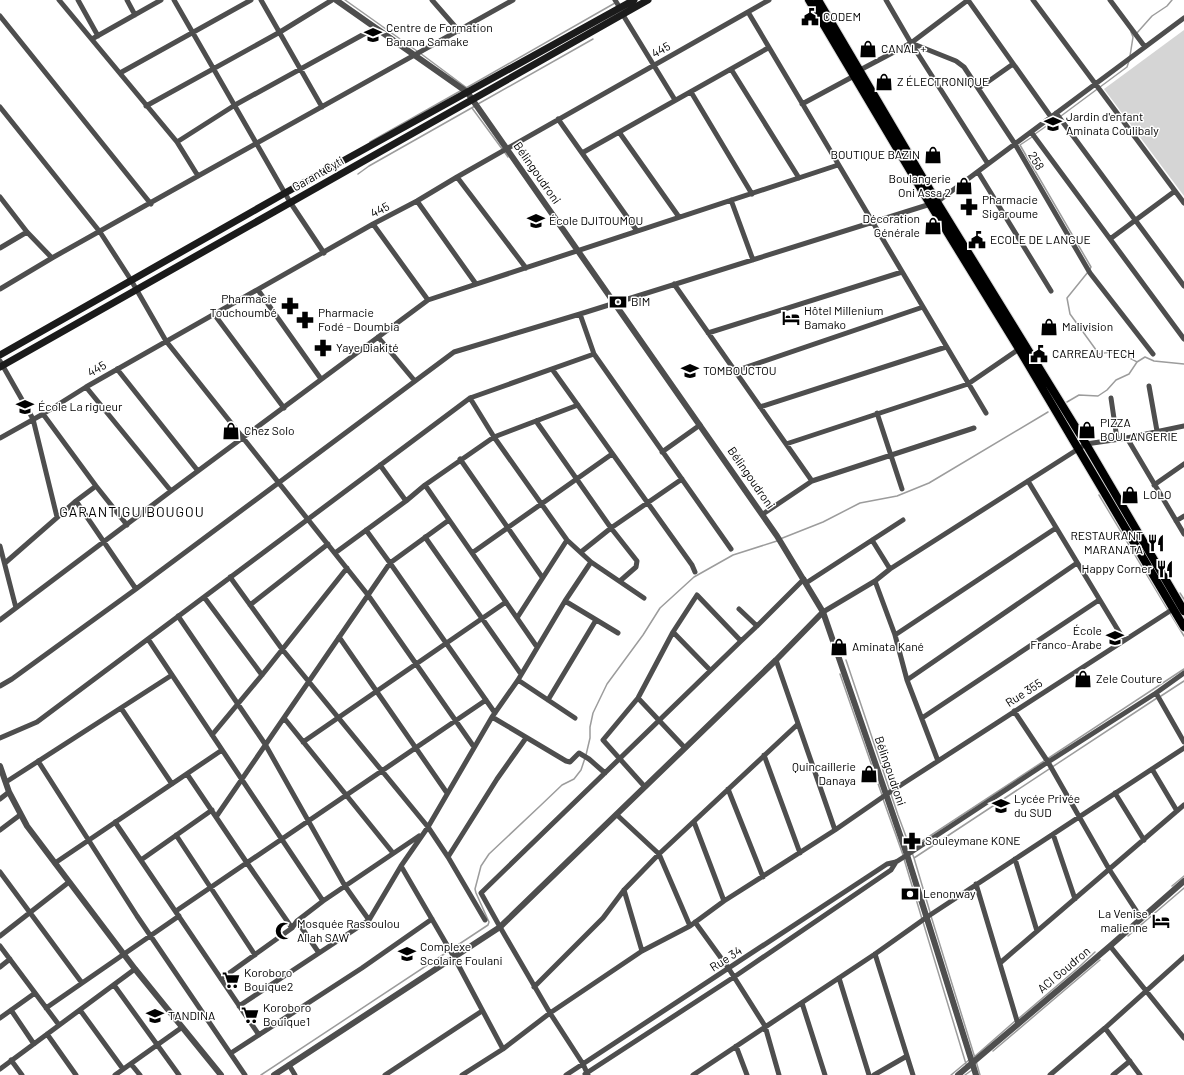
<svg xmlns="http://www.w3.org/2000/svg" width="1184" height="1075" viewBox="0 0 1184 1075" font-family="Barlow,sans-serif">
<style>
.green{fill:#d5d5d5}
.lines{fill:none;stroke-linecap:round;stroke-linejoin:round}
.stream{stroke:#9c9c9c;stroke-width:1.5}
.primary-casing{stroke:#dbdbdb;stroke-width:10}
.minor{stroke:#4e4e4e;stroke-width:5}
.tertiary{stroke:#4e4e4e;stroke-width:6}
.secondary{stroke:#1b1b1b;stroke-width:7}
.primary{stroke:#000;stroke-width:8}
.labels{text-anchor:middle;stroke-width:3;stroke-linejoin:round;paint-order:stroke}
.poi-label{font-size:12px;fill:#000;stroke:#fff;text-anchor:start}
.street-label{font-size:12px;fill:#000;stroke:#fff}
.quarter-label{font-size:14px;letter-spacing:1px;fill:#000;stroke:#fff}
</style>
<rect width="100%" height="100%" fill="#fff"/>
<path class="green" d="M1184,30V196L1104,89Z"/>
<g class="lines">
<path class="stream" d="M345,0L417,51
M1136,34L1152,16L1167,6L1172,0
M420,53L467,88
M1130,56L1133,37L1131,32
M466,88L615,3
M478,104L593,39
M472,108L508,157
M1061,116L1127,67L1129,61
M1035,134L1058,118
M1032,137L1020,145L1091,267L1090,269
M370,142L462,90
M358,174L369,166L475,106
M1088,272L1067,298L1070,314L1099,354C1116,350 1122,354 1137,362
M1067,402L1079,395L1098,396L1107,390L1116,380L1129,374L1137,362L1145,357L1154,361L1184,364
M1099,495L1168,610
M780,539L823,522L860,503L897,496L929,483L1048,412
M1180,593L1184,599
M1170,613L1184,636
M846,660L898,815L914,858L930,912
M840,674L882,795
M1161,696L1184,681
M586,755L590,738V727L593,713L607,684L643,635L660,608L694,577L733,555L777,541
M883,799L903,855
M540,806L562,785L574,779L581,770L585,758
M910,849L1184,669
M914,858L1157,698
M904,859L922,919
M1172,886L1184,876
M931,916L975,1058
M923,922L966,1064
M1128,936L1184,888
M1018,1019L1079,967L1095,952
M993,1051L1100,960
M974,1057L1015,1021
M976,1061L980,1075
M261,1075L488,925L489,922L476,893L475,889L481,866L489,854L540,806
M951,1075L969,1060
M965,1075L972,1070"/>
<g class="primary-casing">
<path id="primary" d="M809,0L930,204L1019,349L1184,627
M818,0L937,202L1086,444L1184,611"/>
</g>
<path class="minor" d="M59,0L177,142L198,176
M78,0L98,36
M127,0L135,15
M174,0L290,202L324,253
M261,0L322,107
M432,0L459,31
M615,0L620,8
M886,0L911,43L988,164
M968,0L1051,117
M1033,0L1184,203
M1110,0L1145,47
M748,12L986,413
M623,15L675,100
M0,16L151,204
M92,39L161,0
M911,43L956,61L964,67L1015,144L1090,273L1153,354
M731,69L799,178
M860,70L911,43L968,0
M120,73L251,0
M979,88L1013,64
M691,92L752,194
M802,104L854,76
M146,106L280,32L332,0
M0,107L100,232L131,280L166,341L368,595L474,747
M1056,113L1184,286
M558,119L637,231
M619,132L679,217
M1031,132L1184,339
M177,142L235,105L375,28
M582,153L768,48
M978,172L1051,291
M457,177L526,268
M0,197L27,232L52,258
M731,200L753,260
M417,201L476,284
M373,224L428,300
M1110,239L1175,191
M0,248L27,232
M674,284L812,481
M0,289L52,258L198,176L513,0
M258,290L321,379
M214,314L284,408
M580,314L594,354L731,549
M708,333L902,272
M378,337L414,380
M0,361L33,419L57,517
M117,369L198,471
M552,369L692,565L695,572
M735,371L923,307
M1149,386L1157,431
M86,387L171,491
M470,398L494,437L567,540L591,562L644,598
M1111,398L1117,439
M760,407L946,347
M877,413L902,489
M43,414L96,486L127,525
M536,421L611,528L637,561L636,567L620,581
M0,438L43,414L86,387L373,224L417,201L457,177L769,0
M1127,438L1184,534
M786,444L968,384L1019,349
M662,452L700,425
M460,459L542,577
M380,465L406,501
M1028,481L1124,640
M425,485L537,647
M1154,485L1184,464
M76,501L136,589
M763,514L812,481L974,428
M1176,521L1184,516
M366,530L390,563L495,713
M425,537L521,674
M872,540L890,569
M0,546L16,608
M581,552L611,528L682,479
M335,553L406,501L425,485L494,437L578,405
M472,553L612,454
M5,563L76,501L96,486
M230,577L282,649L428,827L448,857L485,920
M875,581L895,635L907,680L938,761
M806,583L903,520
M204,597L262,675
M565,601L618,633
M250,605L328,544
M739,609L757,626
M823,612L875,581L890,569L1086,444L1127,438L1184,426
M178,616L265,744L345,886L369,920
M517,618L567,540
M0,620L171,491L428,300L838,165
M673,632L710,670
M895,635L1056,528
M339,637L447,793
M148,639L323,901
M776,660L835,830
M518,680L575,718
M907,680L1077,563
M0,686L12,679L136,589L454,352L580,314L937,202L1184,18
M1156,693L1184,742
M638,698L685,748
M548,700L596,620
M121,708L172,784
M1014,711L1048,762L1109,869L1141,918
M492,717L566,761L570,762L579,753L589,759L605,773
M284,718L393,853
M922,718L1099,600
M212,735L262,675L347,568
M0,738L37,722L470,398L594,354
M303,742L506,602
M764,755L800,853
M38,761L137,916L245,1075
M1152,769L1177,811
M187,774L247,863L292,928
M6,782L172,675
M645,787L603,740L638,698L673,632L697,595L741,641
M728,789L763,877
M1115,793L1144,840
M0,799L9,792
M617,815L659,854L690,926
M216,817L390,563L449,520
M115,822L259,1035
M694,822L724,901
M0,830L20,815
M1053,834L1075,899
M176,835L255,955
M448,857L497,779L526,738
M1015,859L1037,931
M141,860L212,810
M55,863L222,750
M401,866L454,957L503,1049
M0,872L82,983
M976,884L1018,1024
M624,890L642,951
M176,911L486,700
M297,921L319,953
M695,922L729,969L765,1026L779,1075
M0,936L69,882
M0,946L59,1025
M1110,946L1184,1038
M875,954L913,1075
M1000,963L1184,805
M0,967L10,959
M839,978L869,1075
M221,979L292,928L297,921L323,901L419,836
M114,985L179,1075
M534,987L603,918L624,890L659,854L798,724
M802,1003L825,1075
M239,1006L369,920L401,866L428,827L492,717L518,680L565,601L591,562
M46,1008L179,916
M11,1010L34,1044
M80,1010L123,1069
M0,1018L35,993
M1105,1028L1140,1075
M47,1034L76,1075
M736,1046L747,1075
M231,1053L362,968L432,919
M11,1060L22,1075
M131,1064L140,1075
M289,1065L295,1075
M0,1069L135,969
M585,1074L734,977L891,870L896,862
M115,1075L181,1028
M385,1075L482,1011
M462,1075L503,1049L550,1013L642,951L690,926L724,901L835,830L887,794L1173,609
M566,1075L887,864L896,862L907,855L1048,762L1156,693L1184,673
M588,1075L583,1064L550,1013L500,927L481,893L741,641L757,626L804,579
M693,1075L875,954L927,917L1184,748
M874,1075L907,1056
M1050,1075L1105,1028L1184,957
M1113,1075L1130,1061"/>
<path class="tertiary" d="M336,0L467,92L777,536L823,612L907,855L976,1075
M0,766L9,792L27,826L135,969L221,1075
M274,1075L500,927L776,660L823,612
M958,1075L1110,946L1184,881"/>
<path class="secondary" d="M0,355L285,193L634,0
M0,367L648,0"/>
<use href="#primary" class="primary"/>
</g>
<defs>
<g id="civic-bare" transform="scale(1.38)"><path d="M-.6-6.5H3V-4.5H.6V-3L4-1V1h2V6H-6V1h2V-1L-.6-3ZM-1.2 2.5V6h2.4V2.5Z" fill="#000" stroke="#fff" stroke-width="2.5" paint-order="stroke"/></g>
<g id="university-bare" transform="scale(1.38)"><path d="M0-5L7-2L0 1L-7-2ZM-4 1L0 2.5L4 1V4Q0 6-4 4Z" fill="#000" stroke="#fff" stroke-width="2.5" paint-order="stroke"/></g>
<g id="shop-bare" transform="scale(1.38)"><path d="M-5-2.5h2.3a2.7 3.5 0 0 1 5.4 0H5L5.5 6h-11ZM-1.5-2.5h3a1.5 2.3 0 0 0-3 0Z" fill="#000" stroke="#fff" stroke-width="2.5" paint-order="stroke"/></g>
<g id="school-bare" transform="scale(1.38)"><path d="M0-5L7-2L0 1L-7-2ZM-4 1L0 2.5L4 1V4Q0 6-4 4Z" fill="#000" stroke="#fff" stroke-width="2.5" paint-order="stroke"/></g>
<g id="pharmacy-bare" transform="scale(1.38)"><path d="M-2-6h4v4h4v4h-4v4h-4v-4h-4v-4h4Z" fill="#000" stroke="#fff" stroke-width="2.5" paint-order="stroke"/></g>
<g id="bank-bare" transform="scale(1.38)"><path d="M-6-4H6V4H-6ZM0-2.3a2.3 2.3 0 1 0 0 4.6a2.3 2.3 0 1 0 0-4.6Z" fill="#000" stroke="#fff" stroke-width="2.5" paint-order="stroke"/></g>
<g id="hotel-bare" transform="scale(1.38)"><path d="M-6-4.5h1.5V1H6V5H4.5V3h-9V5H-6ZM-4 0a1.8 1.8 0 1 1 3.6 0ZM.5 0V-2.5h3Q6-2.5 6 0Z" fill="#000" stroke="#fff" stroke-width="2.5" paint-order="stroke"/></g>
<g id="restaurant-bare" transform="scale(1.38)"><path d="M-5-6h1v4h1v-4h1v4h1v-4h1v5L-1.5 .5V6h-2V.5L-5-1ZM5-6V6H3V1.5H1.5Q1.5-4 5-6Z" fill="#000" stroke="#fff" stroke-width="2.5" paint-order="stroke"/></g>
<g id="mosque-bare" transform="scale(1.38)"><path d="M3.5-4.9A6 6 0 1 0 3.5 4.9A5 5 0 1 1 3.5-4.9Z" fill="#000" stroke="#fff" stroke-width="2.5" paint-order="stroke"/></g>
<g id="supermarket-bare" transform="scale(1.38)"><path d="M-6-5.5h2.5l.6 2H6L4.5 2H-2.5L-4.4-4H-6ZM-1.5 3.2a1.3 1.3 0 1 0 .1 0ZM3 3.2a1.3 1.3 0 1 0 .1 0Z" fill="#000" stroke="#fff" stroke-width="2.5" paint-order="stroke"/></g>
</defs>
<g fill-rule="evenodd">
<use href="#civic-bare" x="810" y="17"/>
<use href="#university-bare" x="373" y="35"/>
<use href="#shop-bare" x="868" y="49"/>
<use href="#shop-bare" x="884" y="82"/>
<use href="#school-bare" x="1053" y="124"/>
<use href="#shop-bare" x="933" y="155"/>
<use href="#shop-bare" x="964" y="186"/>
<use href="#pharmacy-bare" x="969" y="207"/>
<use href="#school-bare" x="536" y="221"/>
<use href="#shop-bare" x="933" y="226"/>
<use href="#civic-bare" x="977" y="240"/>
<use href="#bank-bare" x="618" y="302"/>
<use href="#pharmacy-bare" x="290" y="306"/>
<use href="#hotel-bare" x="791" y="318"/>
<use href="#pharmacy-bare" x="305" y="320"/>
<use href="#shop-bare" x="1049" y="327"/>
<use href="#pharmacy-bare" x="323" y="348"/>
<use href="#civic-bare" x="1039" y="354"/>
<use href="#school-bare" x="690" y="371"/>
<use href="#school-bare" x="25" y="407"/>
<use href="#shop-bare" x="1087" y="430"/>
<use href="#shop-bare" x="231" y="431"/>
<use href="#shop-bare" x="1130" y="495"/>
<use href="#restaurant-bare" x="1156" y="543"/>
<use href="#restaurant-bare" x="1165" y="569"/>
<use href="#school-bare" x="1115" y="638"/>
<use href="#shop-bare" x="839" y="647"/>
<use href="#shop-bare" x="1083" y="679"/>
<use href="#shop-bare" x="869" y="774"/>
<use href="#school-bare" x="1001" y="806"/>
<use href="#pharmacy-bare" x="912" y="841"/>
<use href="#bank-bare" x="910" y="894"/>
<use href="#hotel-bare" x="1161" y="921"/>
<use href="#mosque-bare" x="284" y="931"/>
<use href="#school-bare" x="407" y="954"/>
<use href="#supermarket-bare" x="231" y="980"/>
<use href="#supermarket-bare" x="250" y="1015"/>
<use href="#school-bare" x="155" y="1016"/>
</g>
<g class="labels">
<g class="poi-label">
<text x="823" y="21">CODEM</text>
<text x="386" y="32">Centre de Formation<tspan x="386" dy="14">Banana Samake</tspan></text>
<text x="881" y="53">CANAL +</text>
<text x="897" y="86">Z ÉLECTRONIQUE</text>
<text x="1066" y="121">Jardin d'enfant<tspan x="1066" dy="14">Aminata Coulibaly</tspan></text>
<text x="920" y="159" text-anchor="end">BOUTIQUE BAZIN</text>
<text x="951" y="183" text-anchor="end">Boulangerie<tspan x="951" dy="14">Oni Assa 2</tspan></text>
<text x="982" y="204">Pharmacie<tspan x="982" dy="14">Sigaroume</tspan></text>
<text x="920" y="223" text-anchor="end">Décoration<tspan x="920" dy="14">Générale</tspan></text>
<text x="549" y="225">École DJITOUMOU</text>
<text x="990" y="244">ECOLE DE LANGUE</text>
<text x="277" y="303" text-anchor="end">Pharmacie<tspan x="277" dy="14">Touchoumbé</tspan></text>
<text x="631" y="306">BIM</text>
<text x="804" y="315">Hôtel Millenium<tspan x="804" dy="14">Bamako</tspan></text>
<text x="318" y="317">Pharmacie<tspan x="318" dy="14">Fodé - Doumbia</tspan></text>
<text x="1062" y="331">Malivision</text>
<text x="336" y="352">Yaye Diakité</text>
<text x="1052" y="358">CARREAU TECH</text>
<text x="703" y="375">TOMBOUCTOU</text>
<text x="38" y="411">École La rigueur</text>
<text x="1100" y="427">PIZZA<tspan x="1100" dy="14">BOULANGERIE</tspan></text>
<text x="244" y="435">Chez Solo</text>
<text x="1143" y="499">LOLO</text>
<text x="1143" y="540" text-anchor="end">RESTAURANT<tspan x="1143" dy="14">MARANATA</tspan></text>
<text x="1152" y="573" text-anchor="end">Happy Corner</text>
<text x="1102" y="635" text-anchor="end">École<tspan x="1102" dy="14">Franco-Arabe</tspan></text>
<text x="852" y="651">Aminata Kané</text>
<text x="1096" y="683">Zele Couture</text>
<text x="856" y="771" text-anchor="end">Quincaillerie<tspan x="856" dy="14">Danaya</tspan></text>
<text x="1014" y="803">Lycée Privée<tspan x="1014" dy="14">du SUD</tspan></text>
<text x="925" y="845">Souleymane KONE</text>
<text x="923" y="898">Lenonway</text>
<text x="1148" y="918" text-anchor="end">La Venise<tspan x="1148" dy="14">malienne</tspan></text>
<text x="297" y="928">Mosquée Rassoulou<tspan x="297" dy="14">Allah SAW</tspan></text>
<text x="420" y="951">Complexe<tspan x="420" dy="14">Scolaire Foulani</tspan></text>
<text x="244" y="977">Koroboro<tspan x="244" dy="14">Bouique2</tspan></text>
<text x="263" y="1012">Koroboro<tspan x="263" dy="14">Bouique1</tspan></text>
<text x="168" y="1020">TANDINA</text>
</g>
<g class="street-label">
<text transform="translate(661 50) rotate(-29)" y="4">445</text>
<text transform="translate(1036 161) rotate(60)" y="4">258</text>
<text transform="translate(537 173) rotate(55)" y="4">Bélingoudroni</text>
<text transform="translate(318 174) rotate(-30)" y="4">Garant Cyti</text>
<text transform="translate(380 210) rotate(-28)" y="4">445</text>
<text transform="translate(97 369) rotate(-30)" y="4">445</text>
<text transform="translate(751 478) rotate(55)" y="4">Bélingoudroni</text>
<text transform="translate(1024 693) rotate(-33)" y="4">Rue 355</text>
<text transform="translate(890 771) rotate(71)" y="4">Bélingoudroni</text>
<text transform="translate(726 959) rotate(-33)" y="4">Rue 34</text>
<text transform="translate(1064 970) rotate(-40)" y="4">ACI Goudron</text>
</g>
<g class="quarter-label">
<text x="132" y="517">GARANTIGUIBOUGOU</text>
</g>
</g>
</svg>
